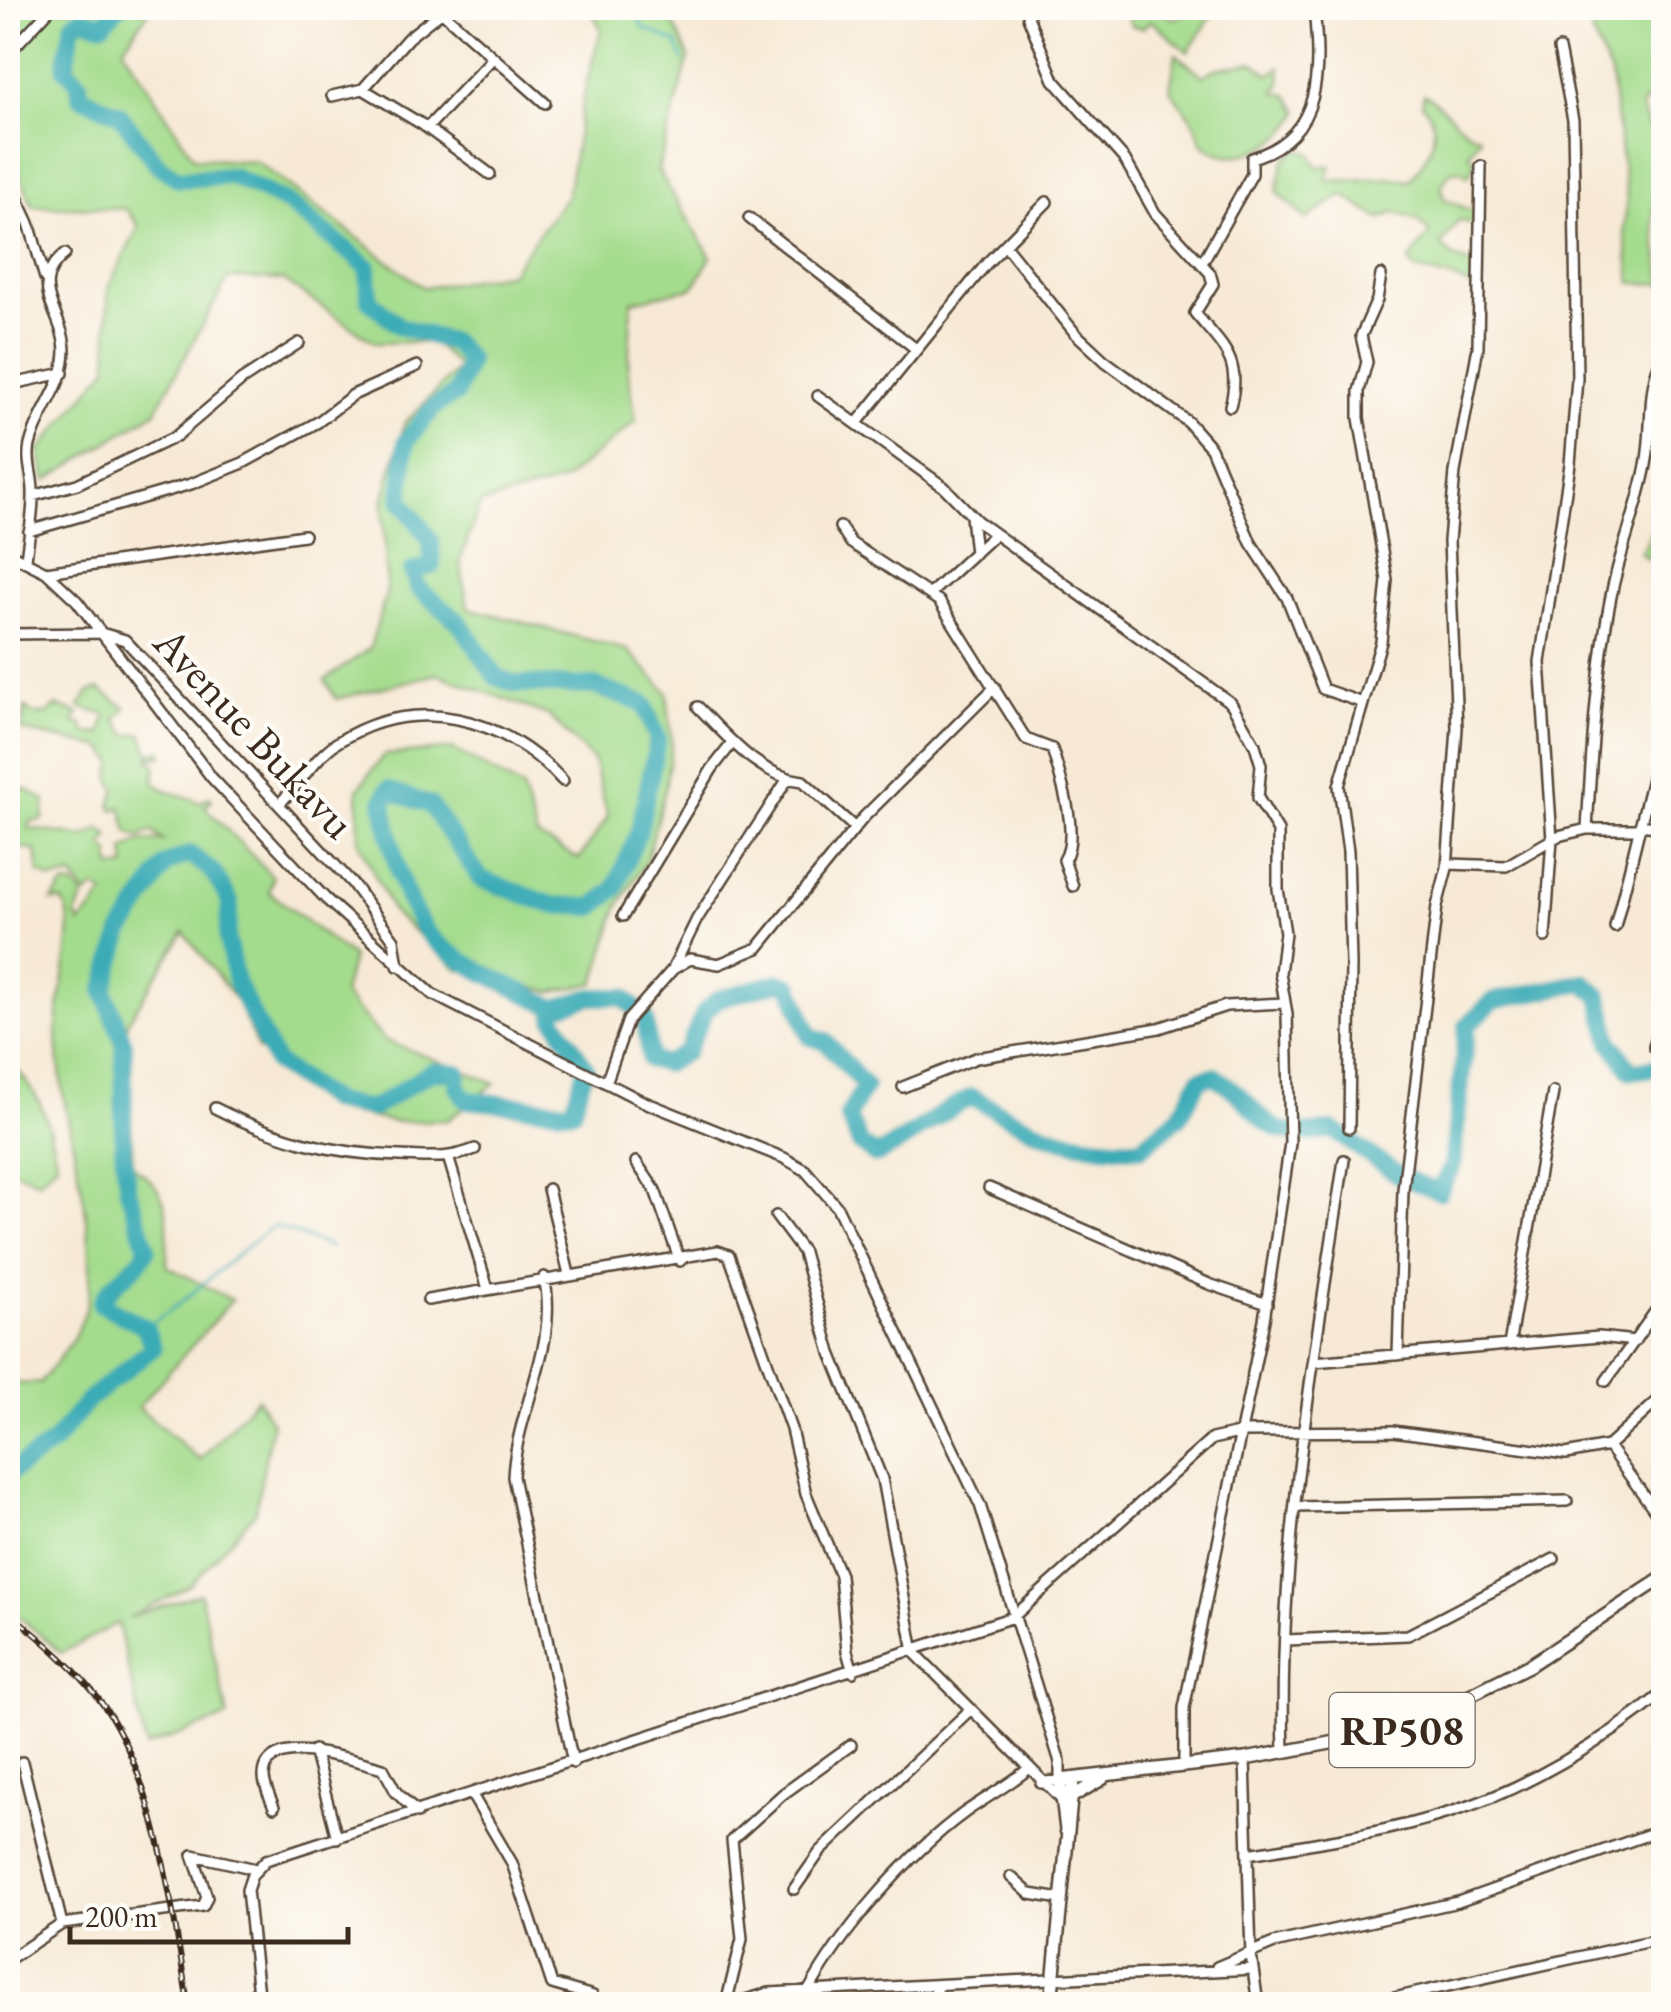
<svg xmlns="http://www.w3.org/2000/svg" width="1671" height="2012" viewBox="0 0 1671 2012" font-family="'EB Garamond',serif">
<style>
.green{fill:#a4dc8d;stroke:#708356;stroke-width:2.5}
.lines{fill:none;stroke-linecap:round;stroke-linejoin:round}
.stream{stroke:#3aabb6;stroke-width:2.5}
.river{stroke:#3aabb6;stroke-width:18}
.minor-casing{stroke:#574739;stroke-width:14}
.major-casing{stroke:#574739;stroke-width:16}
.minor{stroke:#fff;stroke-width:9}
.major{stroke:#fff;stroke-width:11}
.rail-casing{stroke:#3b2a1e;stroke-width:6}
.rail{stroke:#fdfcf7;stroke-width:2.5;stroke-dasharray:8;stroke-linecap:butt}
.labels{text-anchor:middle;stroke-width:8;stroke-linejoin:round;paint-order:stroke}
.shield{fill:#fdfcf7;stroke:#75695f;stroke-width:2.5}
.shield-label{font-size:42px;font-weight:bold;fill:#3b2a1e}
.street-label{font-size:45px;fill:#3b2a1e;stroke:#fdfcf7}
</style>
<rect width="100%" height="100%" fill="#fdfcf7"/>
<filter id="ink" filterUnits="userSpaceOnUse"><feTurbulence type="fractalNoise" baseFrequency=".01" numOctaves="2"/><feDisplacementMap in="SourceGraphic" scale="20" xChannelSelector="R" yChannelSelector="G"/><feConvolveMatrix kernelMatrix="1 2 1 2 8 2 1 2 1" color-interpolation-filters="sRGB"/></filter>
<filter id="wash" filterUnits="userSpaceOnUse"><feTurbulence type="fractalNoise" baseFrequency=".0048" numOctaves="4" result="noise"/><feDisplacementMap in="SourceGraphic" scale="40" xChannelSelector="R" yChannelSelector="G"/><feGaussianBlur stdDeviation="2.25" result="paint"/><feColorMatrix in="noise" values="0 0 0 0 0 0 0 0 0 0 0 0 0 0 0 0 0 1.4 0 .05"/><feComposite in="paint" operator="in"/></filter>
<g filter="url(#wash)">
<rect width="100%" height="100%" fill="#f7e9d5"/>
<path class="green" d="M8,8H151L123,48L194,158L257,162L424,288L510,273L567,195L586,85L601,29L590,8H666L689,57L658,170L711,257L693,288L632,301L628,371L636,421L563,481L480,504L460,561L468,608L628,650L667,692L672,743L665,789L647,859L618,907L595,983L553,992L458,969L393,913L359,842L358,789L384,755L453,749L522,788L537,836L579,859L608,817L593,760L548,715L437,674L336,699L325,680L370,648L387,590L383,502L404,424L459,367L432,342L375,343L283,280L228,278L155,412L46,481L39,451L108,367V288L139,226L126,209L33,206L8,147Z
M1123,8H1155L1175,19L1187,11L1183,8H1232L1214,12L1188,52L1150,20L1143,28L1132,26Z
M1615,8H1663V84L1641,106L1649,129L1663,120V137L1657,144L1663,148V188L1656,187L1653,219L1663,284L1632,283L1624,231L1627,200L1611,75L1591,31Z
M1176,54L1203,76L1215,69L1253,62L1269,75L1280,67L1281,83L1275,92L1288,95L1299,112C1287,142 1238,169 1208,148C1198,142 1199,130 1193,121C1186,110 1177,101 1170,89Z
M1424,94C1447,106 1455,128 1480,137L1469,154L1476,162L1468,176L1459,170L1450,172L1441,186L1444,199L1479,214L1478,225L1459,220L1441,245L1452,256L1477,267L1473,288L1453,278L1415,270L1409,261L1430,232L1417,220L1395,212L1380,219L1343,195L1306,219L1277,192L1284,160L1298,149L1310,153L1317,166H1331L1327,180C1356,182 1382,175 1410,180C1429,156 1446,129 1422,104Z
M1663,480V543L1648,559L1640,553C1659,529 1651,506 1663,480Z
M99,689L126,708L116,719L127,735L142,733L150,754L161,750L163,756L149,758L156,766L154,782C172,798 185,792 199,803L209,797L212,800L205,806L208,810L273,877L269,892L352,957L343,994L384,1040L495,1083L448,1120L395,1122L340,1111L258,1049L238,1003L184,932L127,1023L133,1166C174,1193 167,1220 167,1266L232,1300L138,1407L200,1460L257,1398L272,1423L255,1513L189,1586L128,1618L200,1593L228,1717L146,1747L118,1623L61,1653L8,1607V1384L40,1383C62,1354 86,1330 89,1291C97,1203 57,1115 57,1027C57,996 81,923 62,901H52L64,885H74L84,897L76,915L80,924L105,894L95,888L86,895L73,876L52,880L39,873L36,851L11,846C5,826 2,799 23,788L45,800L43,820L30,822L28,828L84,837L100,829L110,836L103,845L110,853L112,868L126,867L124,850L141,841H163L152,831L138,837L128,832L121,807L114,810L110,806L116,790L110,777L114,763L103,748L22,731L25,707L33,714H47L57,706L79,714L73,723L82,724L85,733L101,734L106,715L79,707L89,692Z
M8,1059C42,1097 46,1113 57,1163L39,1181L8,1168Z"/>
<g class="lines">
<path class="stream" d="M634,8L642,27L676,43L684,61
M145,1327C192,1300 228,1257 274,1226L331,1247"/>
<path class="river" d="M117,8L103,24L81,18L73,24L65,68L79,82L80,96L119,114L159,166L179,179L232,176L289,204L368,267L369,300L399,326L454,343L469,360L456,394L435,406L406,441L401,500L431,541L432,566L412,571L418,588L459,622L496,677L516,684L594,686L644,704L658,739L639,831L615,889L593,907L552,905L481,879L430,805L388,790L383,802C392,845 398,889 423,927C444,960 519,988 555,1008
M8,1474L53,1443L89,1399L153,1348L145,1327L101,1304C109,1281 139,1272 147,1248L128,1190L123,1151L124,1043L104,991L122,932L166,864L190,854L213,872L230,902L227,938L236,982L276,1063L333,1102L372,1109L432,1071L458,1073L457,1085L466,1100L572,1111L586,1068L554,1018L555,1008L591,997H623L645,1018L650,1060L666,1064L686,1052L705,1011L718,999L779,982L791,986L810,1037L825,1041L865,1086L848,1116L860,1144L875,1155C911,1140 936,1113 972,1097C1039,1134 1062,1147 1141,1148L1179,1117L1200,1079L1214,1076C1268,1109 1256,1144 1333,1130L1400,1176L1439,1192L1452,1166L1467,1026L1493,1001L1584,982L1600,997L1611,1042L1631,1071L1664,1067"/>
</g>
</g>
<g filter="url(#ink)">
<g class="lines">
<g class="minor-casing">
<path id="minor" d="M1032,8L1028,17L1054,80L1125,160L1155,213L1210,273L1213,284L1195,313C1222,346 1243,360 1230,406
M441,11L545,103
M8,54L51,8
M363,89L423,125L490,174
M332,96L363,89L408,38L446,8
M427,128L491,60
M8,178L29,223L45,278
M749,218L916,349
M1005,245L1075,333L1105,361L1188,422L1211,448L1251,543L1287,598L1323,689L1363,703
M1202,263L1252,174V158C1324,136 1320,70 1314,8
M8,385L63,373
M818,396L944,487L977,521L1231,703L1255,745L1261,765L1258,798L1278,831V889L1285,933L1280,973L1287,1014L1290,1143L1264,1320L1184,1708V1766
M857,423L987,263L1047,202
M33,496L77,484L175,437L242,380L299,343
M971,516L975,553
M840,527L851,543L939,601L1026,739L1052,749C1061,779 1080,835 1064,860L1073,886
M29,531L191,484L243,463L318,422L353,395L417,366
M8,553L46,572L77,601L212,778L326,899L432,994L642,1101L784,1158L805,1170L837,1207L980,1505L1060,1762V1780L1041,1783
M26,560C28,538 34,514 33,491C33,475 26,461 30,445C38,411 64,388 65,351C65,314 25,286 65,254
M46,572L304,535
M931,593L995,534
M8,634L101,633L125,640L352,883L394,940L398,966
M698,707C729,738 759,776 803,781L855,828
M279,804C299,785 315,757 338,742C416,693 505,717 563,781
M1640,825L1664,828
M1587,829C1592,749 1596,670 1612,591C1621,548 1638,508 1646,465C1654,425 1645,390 1664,353
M1448,864L1506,866L1558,836L1587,829H1639
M623,916L712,769L733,742
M1615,927L1664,730
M1545,937L1552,839L1540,662L1570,464L1577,379L1573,120L1559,49
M674,966L697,919L787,780
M1654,1047L1664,1013
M606,1083L628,1020L673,969L690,959L719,964L758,948L864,817L995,687
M903,1087L976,1058L1159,1028L1226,1006L1285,1003
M215,1108C276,1139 331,1154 400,1156C429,1157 448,1160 475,1149
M1349,1128L1351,964L1348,851L1339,786L1381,642L1387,580L1359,418V391L1367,362L1361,336L1377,300L1381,275
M449,1160L488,1289
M636,1162L655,1190L680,1261
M989,1188L1209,1284L1267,1304
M548,1189L569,1274
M776,1216L803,1252L831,1353L882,1479L914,1652L1060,1798
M544,1277C560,1346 516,1409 513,1477L573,1763
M428,1300L718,1251L729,1255L791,1429L806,1494L840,1575L847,1651L853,1672
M1509,1345L1553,1092
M1398,1355L1403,1190L1437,906L1447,868L1457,728L1449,541L1455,472L1478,347L1481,166
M1314,1362L1599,1337L1635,1341
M1606,1381L1664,1299
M1608,1446L1664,1523
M1297,1507L1567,1501
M1286,1640L1408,1635L1554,1559
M314,1750L337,1838
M1284,1752C1277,1555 1315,1354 1344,1160
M1245,1759L1251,1955L1258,2004
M22,1762L62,1924
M472,1795L512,1863L552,1984L593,1996
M274,1807C271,1799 264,1786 264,1777C264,1729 359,1762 383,1768L396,1792L417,1813
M1248,1854C1316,1843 1385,1833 1451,1812C1524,1790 1605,1741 1664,1692
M1011,1877L1030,1894L1061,1899
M794,1889L820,1852L971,1709
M8,1960L62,1924L203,1906L207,1897L193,1855L256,1869
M1217,1967L1274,1943L1458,1902L1664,1829
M808,1992C841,1931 908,1854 964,1813C985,1798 1007,1786 1027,1770
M487,2001V2004
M259,2004L247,1890L252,1875L266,1860L1013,1617L1212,1439L1243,1432L1393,1431L1566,1454L1608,1446L1664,1395
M726,2004L742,1939L732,1840L783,1794L851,1745
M732,2004L769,1993L1253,1969
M929,2004L938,1987
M1367,2004L1664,1938"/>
</g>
<g class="major-casing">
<path id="major" d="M1068,1799L1102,1779
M1066,1830L1060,1780L1245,1759L1400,1730L1530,1665L1664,1577
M1051,2004L1073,1780"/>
</g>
<use href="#minor" class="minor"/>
<use href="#major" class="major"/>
<g class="rail-casing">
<path id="rail" d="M8,1612C42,1639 81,1672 106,1709C158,1788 173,1912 188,2004"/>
</g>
<use href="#rail" class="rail"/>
</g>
</g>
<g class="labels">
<rect class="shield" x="1329.5" y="1693" width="145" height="74" rx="8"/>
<g class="shield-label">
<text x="1402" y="1745">RP508</text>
</g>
<g class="street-label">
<text transform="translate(255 732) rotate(47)" y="16">Avenue Bukavu</text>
</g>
</g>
<rect width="1671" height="2012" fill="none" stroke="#fdfcf7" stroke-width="40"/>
<path d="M70 1927v15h278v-15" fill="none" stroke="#3b2a1e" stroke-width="5"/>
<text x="85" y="1927" font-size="30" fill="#3b2a1e" stroke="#fdfcf7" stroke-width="8" paint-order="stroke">200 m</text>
</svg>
